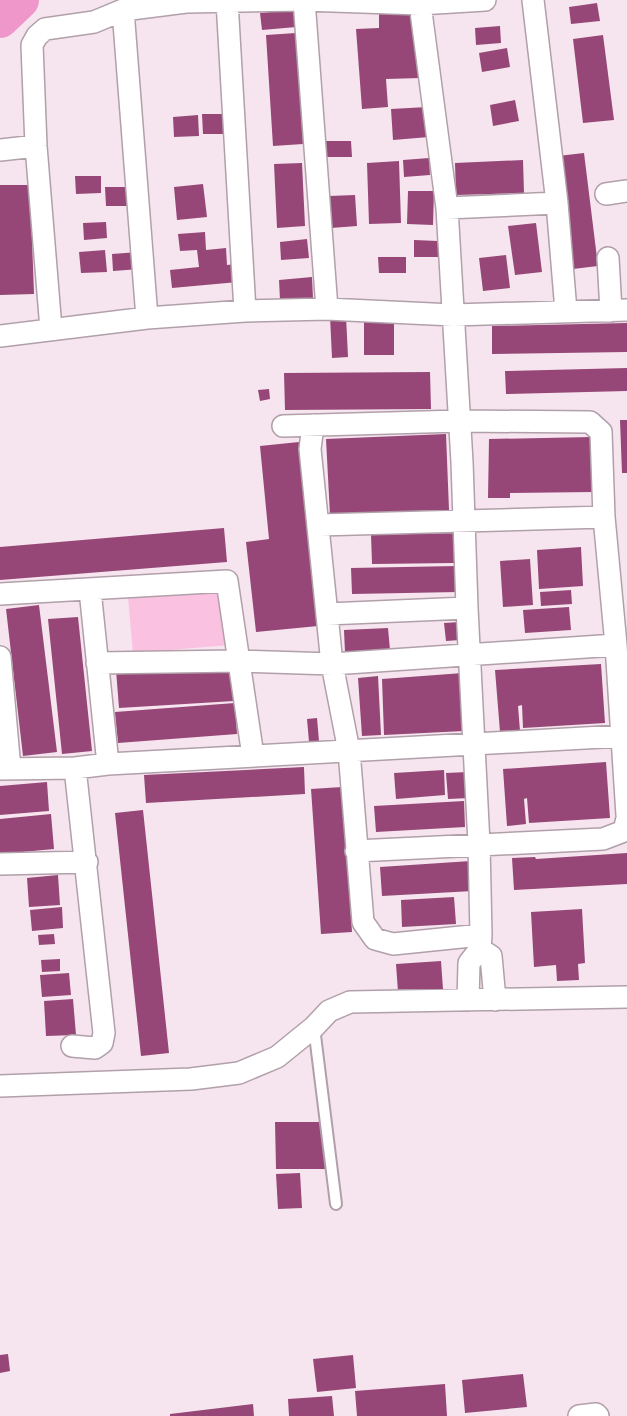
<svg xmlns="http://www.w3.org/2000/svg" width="627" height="1416" viewBox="0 0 627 1416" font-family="'Noto Sans',sans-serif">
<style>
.green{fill:#fac1e1}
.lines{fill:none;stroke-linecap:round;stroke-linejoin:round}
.river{stroke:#ef97ca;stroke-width:38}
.building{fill:#964777}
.service-casing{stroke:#b1a0a9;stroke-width:14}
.minor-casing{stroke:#b1a0a9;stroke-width:24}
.service{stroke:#fff;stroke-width:10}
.minor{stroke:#fff;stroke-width:21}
</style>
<rect width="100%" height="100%" fill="#f6e5ee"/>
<path class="green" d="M224,589L230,645L133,653L128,597Z"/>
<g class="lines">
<path class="river" d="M0,19L20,0"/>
</g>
<path class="building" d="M597,3L600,21L571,24L569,7Z
M295,10L296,27L262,30L260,13Z
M419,11L421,78L386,79L388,107L362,109L356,29L379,28V13Z
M500,26L501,43L476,45L475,28Z
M296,33L303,144L273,146L266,35Z
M603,35L614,120L583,123L573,39Z
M507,48L510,67L482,72L479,53Z
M515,100L519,121L493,126L490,105Z
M427,107L429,137L393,140L391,109Z
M202,114H232V134H203Z
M198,115L199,136L174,137L173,117Z
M325,141H351L352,157H326Z
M584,153L598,266L573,269L558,156Z
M429,158L430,175L404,177L403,160Z
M523,160L524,193L456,195L455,163Z
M399,161L401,223L369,224L367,163Z
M302,163L305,226L277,228L274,164Z
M75,176H101V193L76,194Z
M203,184L207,217L177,220L174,187Z
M0,185H30L34,294L0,295Z
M105,187H136L137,206H106Z
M408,191H434L433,225L407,224Z
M355,195L357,226L331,228L329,196Z
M106,222L107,238L84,240L83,223Z
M536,223L542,272L515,275L508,226Z
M205,232L206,250L226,248L227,265L236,264L238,282L172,288L170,270L199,267L197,250L180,251L178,234Z
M307,239L309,258L281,260L280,242Z
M414,240L438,241V257H414Z
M105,250L107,272L81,273L79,252Z
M138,252L140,269L113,271L112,254Z
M506,255L510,288L483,291L479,258Z
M378,257H406V273H379Z
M312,277L313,298L280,300L279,280Z
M330,316H346L348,357L332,358Z
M364,317H394V355H364Z
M627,323V352L492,354V326Z
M627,368V391L506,394L505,371Z
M430,372L431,409L285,410L284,373Z
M269,389L270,399L260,401L258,390Z
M620,420H627V473H622Z
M446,434L449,510L330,515L326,439Z
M592,437L593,492L510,493V498H488L489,439Z
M299,442L318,626L256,632L246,542L269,539L260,446Z
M224,528L227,562L0,580V547Z
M454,533V563L372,564L371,535Z
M581,547L583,586L539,589L537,550Z
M530,559L533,605L503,607L500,561Z
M457,566L458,592L352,594L351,568Z
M571,590L572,604L541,606L540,592Z
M39,605L57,752L23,756L6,609Z
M569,607L571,630L525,633L523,610Z
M78,617L92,751L62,754L48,619Z
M460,622V640L446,641L444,623Z
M388,628L390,650L345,653L344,630Z
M232,664L234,701L119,708L116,670Z
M601,664L605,723L523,728L522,705L518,706L520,731L500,732L495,670Z
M463,673L464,731L384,735L382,679Z
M378,676L381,735L362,736L358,678Z
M235,703L237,734L118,743L115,712Z
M317,718L319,741L309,742L307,719Z
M606,762L610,818L529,823L527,798L524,799L526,824L507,826L503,769Z
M304,767L305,794L146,803L144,775Z
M444,770L445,795L396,799L394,773Z
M468,772L470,798L448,799L446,773Z
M47,782L49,811L0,815V786Z
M342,787L352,932L321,934L311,789Z
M464,801L465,827L376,832L374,806Z
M143,810L169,1053L141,1056L115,813Z
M51,814L54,849L0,854V819Z
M627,853V884L514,890L512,858L535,857L536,859Z
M471,861L473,891L382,896L380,867Z
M58,875L60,905L29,907L27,878Z
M454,897L456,924L402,927L401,900Z
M62,907L63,928L32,931L30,910Z
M582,909L585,963L578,964L579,980L557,981L556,965L534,967L531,912Z
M54,934L55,944L39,945L38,935Z
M60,959V971L42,972L41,960Z
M441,961L443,989L398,992L396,964Z
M69,973L71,995L42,997L40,975Z
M73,999L76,1035L46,1036L44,1001Z
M275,1122H326V1169H276Z
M300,1173L302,1208L278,1209L276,1174Z
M8,1354L10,1371L0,1373V1355Z
M353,1355L356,1388L317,1392L313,1359Z
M523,1374L527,1407L465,1413L462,1380Z
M445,1384L447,1416H357L355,1391Z
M332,1396L334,1416H289L288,1399Z
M253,1404L254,1416H170V1414Z"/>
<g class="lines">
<g class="service-casing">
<path id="service" d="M314,1027L336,1204"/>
</g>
<g class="minor-casing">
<path id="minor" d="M533,0L557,203L566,311
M227,1L245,311
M420,4L447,208L462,462L467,608L479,844L481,935L480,949L469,963L468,1000
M123,10L147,318
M0,150L36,146
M606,194L627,191
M447,208L557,203
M608,258L611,311
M327,309L304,0L420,4L485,0
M51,329L36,146L32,45L37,36L45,29L94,22L123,10L186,2L304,0
M0,336L147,318L245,311L327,309L453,315L627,310
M313,425L310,449L332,664L349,751L363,922L375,939L393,944L481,935
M283,426L459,421L590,422L601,432L604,517L616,645L627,815
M319,525L604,517
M90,590L108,764
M0,594L227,581L253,756
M327,614L467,608
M0,657L10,769
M97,663L238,661L332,664L616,645
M0,769L75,768L108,764L621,736
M356,851L603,839L624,831L627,818
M0,864L87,862
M480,949L491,956L495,1000
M72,1046L95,1048L102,1043L104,1033L75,768
M0,1086L191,1079L239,1073L277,1057L314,1027L329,1011L350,1002L627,997
M579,1416L596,1414L598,1416"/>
</g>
<use href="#service" class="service"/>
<use href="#minor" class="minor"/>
</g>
</svg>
